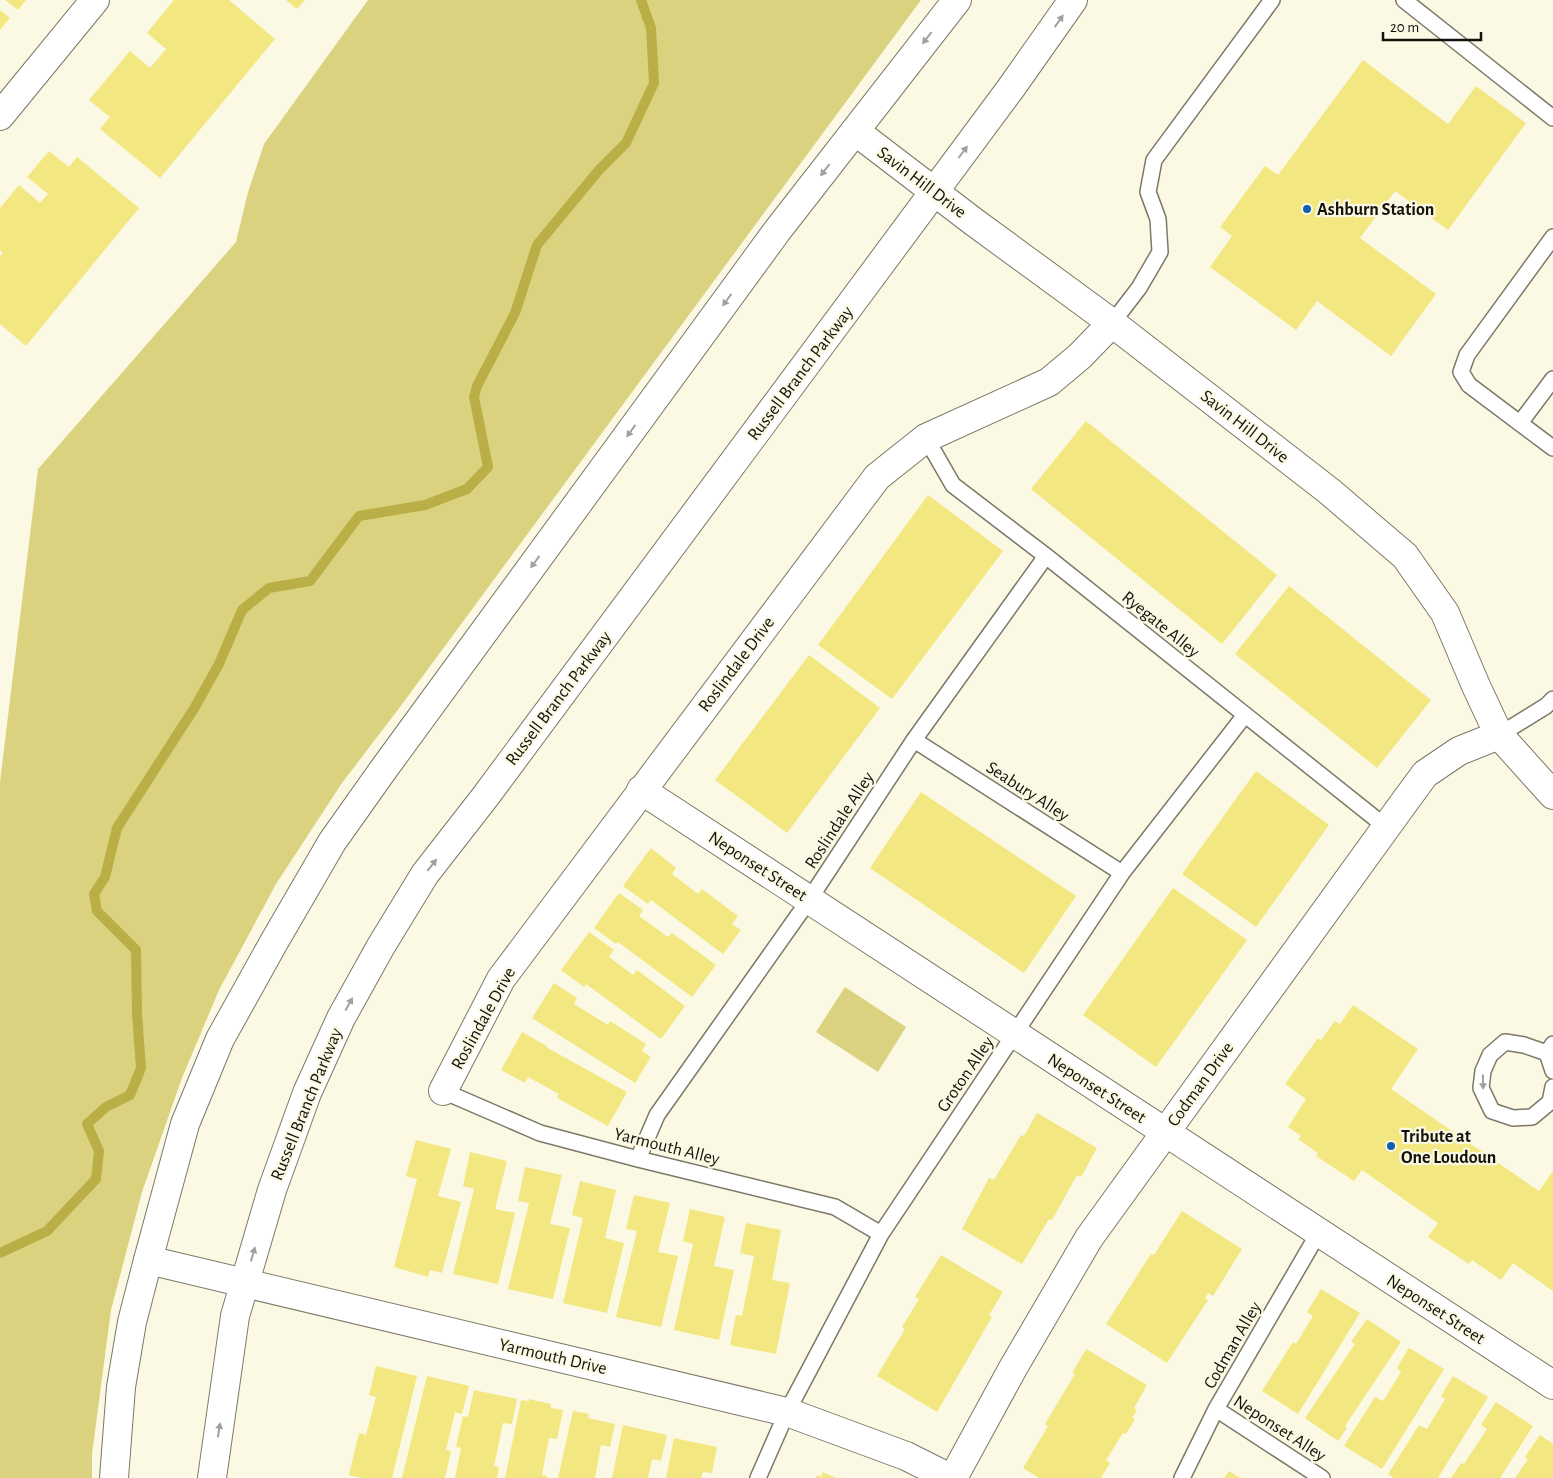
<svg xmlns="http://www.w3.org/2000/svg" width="1553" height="1478" viewBox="0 0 1553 1478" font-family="'Alegreya Sans',sans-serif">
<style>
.green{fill:#dbd280}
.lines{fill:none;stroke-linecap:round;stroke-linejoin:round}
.stream{stroke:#baaf47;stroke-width:10}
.building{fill:#f2e780}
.service-casing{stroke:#7b7967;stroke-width:18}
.minor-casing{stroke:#7b7967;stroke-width:30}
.secondary-casing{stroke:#7b7967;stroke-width:30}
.service{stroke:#fff;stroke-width:15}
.minor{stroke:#fff;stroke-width:28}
.secondary{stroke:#fff;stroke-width:28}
.oneway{fill:#a1a09d}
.poi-dot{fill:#0e60ae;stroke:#fbf9e4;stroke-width:2}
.labels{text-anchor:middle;stroke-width:4.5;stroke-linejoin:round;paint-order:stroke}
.street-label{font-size:18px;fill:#13120b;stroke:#fbf9e4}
.poi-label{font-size:18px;font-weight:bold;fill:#13120b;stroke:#fbf9e4;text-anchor:start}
</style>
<rect width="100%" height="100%" fill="#fbf9e4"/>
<path class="green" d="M368,0H921L400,707L342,783L276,884L219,990L182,1078L142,1192L111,1310L92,1454V1478H0V782L38,469L236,242L248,192L264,144Z
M845,987L906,1027L878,1072L816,1032Z"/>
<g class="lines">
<path class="stream" d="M0,1253L47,1231L96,1179L99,1151L87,1124L106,1107L130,1095L141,1068L137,1013L136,950L97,911L94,894L105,877L117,828L195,707L219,664L242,610L269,588L310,581L359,516L425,505L467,489L488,467L474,397L477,386L515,313L537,245L599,170L626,143L654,83L651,28L641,0"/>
</g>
<path class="building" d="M5,0H26L18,10Z
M174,0H229L275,39L160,178L100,129L110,117L89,100L130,51L150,68L166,49L147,33Z
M286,0H305L297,9Z
M0,10L10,18L0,30Z
M1363,60L1448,124L1476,86L1526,123L1448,230L1395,191L1360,238L1436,294L1391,356L1317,301L1296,330L1210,267L1232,236L1220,227L1265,166L1278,175Z
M49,151L69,167L77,157L139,208L26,346L0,324V256L3,253L0,250V208L19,185L40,203L48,194L27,177Z
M1086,421L1277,575L1222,644L1031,489Z
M928,495L1003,551L892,699L818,645Z
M1289,586L1431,700L1377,768L1235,654Z
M809,655L880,708L787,833L715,780Z
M1256,771L1329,825L1256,927L1182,874Z
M921,792L1076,896L1024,973L870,868Z
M651,848L676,868L672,874L698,894L702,889L738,916L732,924L741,930L723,954L651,900L648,904L623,886Z
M1173,888L1247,940L1156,1067L1083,1015Z
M619,893L643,910L639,916L668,937L672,933L716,965L692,997L618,942L616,944L594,928Z
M589,932L614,950L609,957L633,975L637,970L685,1006L661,1039L586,984L584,987L561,970Z
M554,983L577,998L574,1004L608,1025L610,1021L646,1044L642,1051L651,1057L635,1083L532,1018Z
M1353,1005L1418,1049L1391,1089L1539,1191L1553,1171V1291L1513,1263L1501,1280L1472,1260L1469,1264L1428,1237L1438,1223L1362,1170L1354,1181L1316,1156L1318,1153L1298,1139L1301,1136L1288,1127L1306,1099L1285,1084L1318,1038L1321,1040L1335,1021L1340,1024Z
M522,1032L547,1046L546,1047L627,1092L608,1126L557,1098L559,1094L528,1077L525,1083L501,1070Z
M1037,1113L1097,1148L1081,1177L1077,1175L1052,1220L1049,1219L1022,1264L962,1229L989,1178L994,1180L1021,1135L1024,1136Z
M416,1140L451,1149L438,1196L461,1202L442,1273L430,1270L428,1277L394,1267L417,1179L406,1176Z
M470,1152L507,1161L495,1209L515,1213L498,1284L453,1274L474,1189L463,1186Z
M525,1167L562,1175L550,1224L570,1228L553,1299L508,1289L529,1203L518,1201Z
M580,1181L616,1190L605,1238L624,1243L607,1313L563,1303L583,1218L572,1215Z
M634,1195L670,1203L658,1252L678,1256L661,1327L616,1317L637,1231L626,1229Z
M690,1209L725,1217L714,1266L734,1270L719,1340L674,1330L693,1244L683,1241Z
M1182,1211L1242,1249L1213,1296L1208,1293L1205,1298L1208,1300L1167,1363L1106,1324L1151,1254L1154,1255Z
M746,1223L781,1230L772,1280L790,1283L776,1354L730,1345L736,1315L742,1316L754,1256L740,1253Z
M941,1255L1003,1292L989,1315L992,1317L937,1412L877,1376L905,1329L902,1327L919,1299L915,1297Z
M1321,1289L1360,1313L1298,1414L1262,1391L1293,1342L1296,1344L1313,1316L1307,1312Z
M1367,1319L1401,1342L1345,1426L1347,1428L1338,1441L1305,1418L1355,1344L1351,1342Z
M1409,1348L1444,1369L1382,1469L1344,1446L1375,1397L1383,1401L1401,1372L1397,1368Z
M1086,1349L1147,1385L1134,1408L1137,1410L1132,1418L1135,1419L1126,1434L1123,1433L1106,1460L1110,1463L1101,1478H1039L1023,1468L1048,1426L1045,1424L1075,1374L1072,1373Z
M376,1366L417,1376L392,1478H362L349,1475L359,1433L366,1435L376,1397L369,1395Z
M427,1376L469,1386L462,1414L455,1412L446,1450L451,1451L445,1478H402Z
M1453,1376L1488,1397L1438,1478H1394L1388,1474L1419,1425L1427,1429L1445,1399L1441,1396Z
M474,1390L517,1399L512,1424L503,1423L494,1466L499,1467L497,1478H455L461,1448L456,1447L463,1416L468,1417Z
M529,1399L551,1404V1408L563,1410L557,1439L549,1438L542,1475L547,1476V1478H505L521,1400L529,1401Z
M1496,1402L1533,1426L1500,1478H1451L1461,1463L1464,1464L1487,1429L1481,1425Z
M573,1411L589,1414L588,1418L615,1424L610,1447L601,1445L595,1478H558Z
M623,1425L667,1435L661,1461L652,1459L648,1478H612Z
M1540,1435L1553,1444V1478H1515L1528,1459L1525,1457Z
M674,1438L717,1447L712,1473L703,1472L701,1478H666Z
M1229,1471L1240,1478H1224Z
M823,1472L836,1478H816L817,1475L821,1477Z"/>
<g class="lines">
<g class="service-casing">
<path id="service" d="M1404,0L1553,118
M1553,237L1467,355L1461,372L1469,385L1553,448
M1112,323L1139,288L1160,252L1158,219L1148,192L1154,160L1272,0
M1520,423L1553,379
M926,438L953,485L1046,556L1386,827
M1499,735L1546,706L1553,699
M914,740L1122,873
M1553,1044L1547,1053L1524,1045L1505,1042L1490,1055L1483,1071L1481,1088L1492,1111L1513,1118L1532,1117L1550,1102L1553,1087
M1547,1053L1553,1071
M443,1091L540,1133L638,1159L835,1207L881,1234
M638,1159L657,1115L809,900L914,740L1046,556
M1216,1409L1322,1478
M758,1478L787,1412L881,1234L1122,873L1245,715
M1182,1478L1216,1409L1319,1232"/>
</g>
<g class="minor-casing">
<path id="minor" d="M0,116L95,0
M855,131L974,222L1112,323L1329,491L1405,556L1445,613L1476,686L1499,735L1553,795
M641,790L1553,1385
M443,1091L501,979L877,477L926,438L1049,382L1080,356L1112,323
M148,1260L787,1412L906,1456L950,1478
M953,1478L1013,1368L1089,1238L1403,804L1425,774L1459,751L1499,735"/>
</g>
<g class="secondary-casing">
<path id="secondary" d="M114,1478L121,1387L132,1322L148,1260L185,1124L220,1039L274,942L332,842L383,770L777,231L957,0
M212,1478L235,1316L272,1190L307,1093L341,1018L381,946L425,874L485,797L1011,88L1073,0"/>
</g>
<use href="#service" class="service"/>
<use href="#minor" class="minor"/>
<use href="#secondary" class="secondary"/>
</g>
<defs><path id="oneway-solid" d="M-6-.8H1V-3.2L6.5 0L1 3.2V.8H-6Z" transform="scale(1.25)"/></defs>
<g class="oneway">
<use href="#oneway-solid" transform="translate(1059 21) rotate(-55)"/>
<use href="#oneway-solid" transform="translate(927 38) rotate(128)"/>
<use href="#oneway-solid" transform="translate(963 152) rotate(-53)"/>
<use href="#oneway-solid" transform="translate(825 170) rotate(128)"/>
<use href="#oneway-solid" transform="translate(727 300) rotate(126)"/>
<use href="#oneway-solid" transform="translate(631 431) rotate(126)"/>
<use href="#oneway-solid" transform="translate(535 562) rotate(126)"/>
<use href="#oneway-solid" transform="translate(432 865) rotate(-52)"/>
<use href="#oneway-solid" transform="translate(349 1004) rotate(-61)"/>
<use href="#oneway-solid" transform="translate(1483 1082) rotate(89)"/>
<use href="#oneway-solid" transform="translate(253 1254) rotate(-74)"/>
<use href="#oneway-solid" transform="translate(219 1430) rotate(-82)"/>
</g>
<g class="poi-dot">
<circle cx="1307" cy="209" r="5"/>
<circle cx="1391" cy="1146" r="5"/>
</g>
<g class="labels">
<g class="street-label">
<text transform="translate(922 182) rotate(37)" y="6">Savin Hill Drive</text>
<text transform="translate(800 373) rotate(-53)" y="6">Russell Branch Parkway</text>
<text transform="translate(1245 426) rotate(38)" y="6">Savin Hill Drive</text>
<text transform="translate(1161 624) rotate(39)" y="6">Ryegate Alley</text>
<text transform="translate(736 664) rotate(-53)" y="6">Roslindale Drive</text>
<text transform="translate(558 698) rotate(-53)" y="6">Russell Branch Parkway</text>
<text transform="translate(1028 791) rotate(33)" y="6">Seabury Alley</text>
<text transform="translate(839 820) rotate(-57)" y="6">Roslindale Alley</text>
<text transform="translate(758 866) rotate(33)" y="6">Neponset Street</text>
<text transform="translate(483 1018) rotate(-61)" y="6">Roslindale Drive</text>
<text transform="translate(965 1074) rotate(-56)" y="6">Groton Alley</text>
<text transform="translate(1200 1084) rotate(-54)" y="6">Codman Drive</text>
<text transform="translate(1097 1088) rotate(33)" y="6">Neponset Street</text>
<text transform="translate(306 1104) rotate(-68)" y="6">Russell Branch Parkway</text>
<text transform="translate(667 1146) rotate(14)" y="6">Yarmouth Alley</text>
<text transform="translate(1436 1309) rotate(33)" y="6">Neponset Street</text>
<text transform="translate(1232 1345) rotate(-60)" y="6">Codman Alley</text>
<text transform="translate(553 1356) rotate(13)" y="6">Yarmouth Drive</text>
<text transform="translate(1280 1428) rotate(33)" y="6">Neponset Alley</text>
</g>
<g class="poi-label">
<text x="1317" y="215">Ashburn Station</text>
<text x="1401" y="1142">Tribute at<tspan x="1401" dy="21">One Loudoun</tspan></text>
</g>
</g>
<path d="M1383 32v8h98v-8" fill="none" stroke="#13120b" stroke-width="2.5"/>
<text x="1390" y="32" font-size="15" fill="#13120b" stroke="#fbf9e4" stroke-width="4" paint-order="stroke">20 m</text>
</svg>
